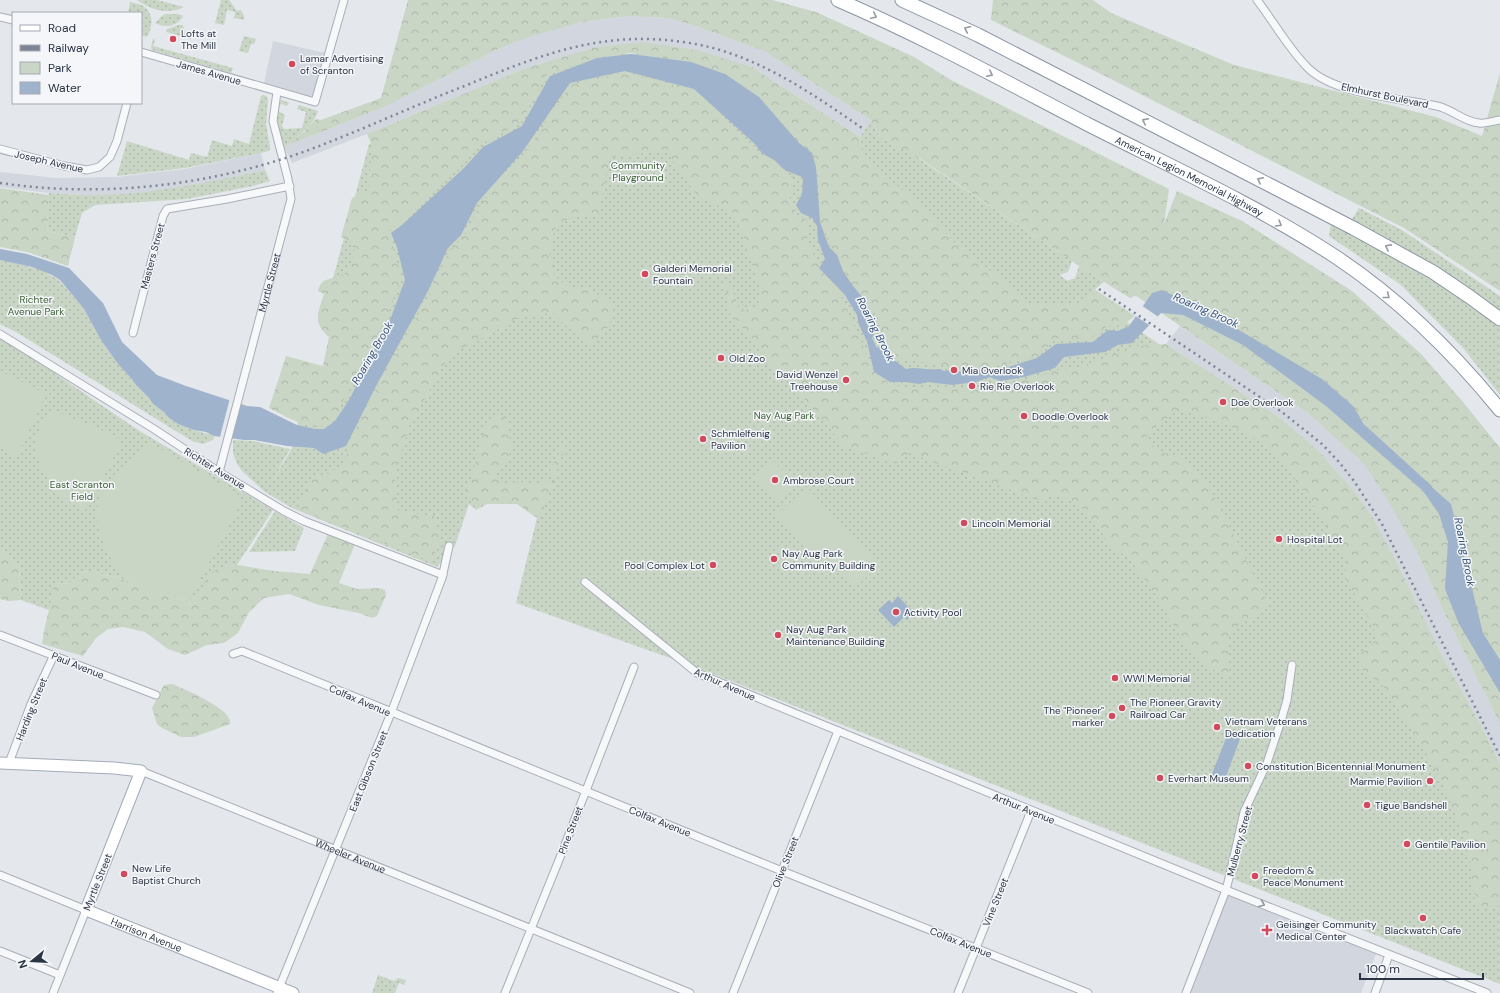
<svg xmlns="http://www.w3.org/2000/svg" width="1500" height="993" viewBox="0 0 1500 993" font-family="'DM Sans',sans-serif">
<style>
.built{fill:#d2d6de}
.green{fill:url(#green-dots)}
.forest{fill:url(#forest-crowns)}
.pitch{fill:#c9d6c5}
.water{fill:#9fb4cc}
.pier{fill:#e4e7ec}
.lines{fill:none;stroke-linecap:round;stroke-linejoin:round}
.stream{stroke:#9fb4cc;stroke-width:2.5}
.minor-casing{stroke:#a9aeb7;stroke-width:9}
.primary-casing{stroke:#a3abb8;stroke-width:13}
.motorway-casing{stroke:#8b94a3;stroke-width:15}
.minor{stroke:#f7f8fa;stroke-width:7}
.primary{stroke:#fff;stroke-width:11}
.motorway{stroke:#fff;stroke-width:13}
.rail{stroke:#7d8696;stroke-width:2.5;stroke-dasharray:2 4;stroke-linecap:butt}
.oneway{stroke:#959aa2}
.oneway2{stroke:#9196a0}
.poi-dot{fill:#d1495b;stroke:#f4f6f9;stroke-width:1.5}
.labels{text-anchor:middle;stroke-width:3;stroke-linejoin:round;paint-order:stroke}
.poi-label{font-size:10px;fill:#2b3445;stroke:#f4f6f9;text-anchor:start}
.street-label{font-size:10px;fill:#2b3445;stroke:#f4f6f9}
.park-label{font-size:10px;fill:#3f6138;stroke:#f4f6f9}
.water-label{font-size:11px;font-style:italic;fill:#34527a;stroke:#f4f6f9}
</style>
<defs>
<pattern id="green-dots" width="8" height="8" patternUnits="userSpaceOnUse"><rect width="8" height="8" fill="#c9d6c5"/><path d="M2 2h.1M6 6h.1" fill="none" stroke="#adb8ab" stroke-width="1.8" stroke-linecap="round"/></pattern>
<pattern id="forest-crowns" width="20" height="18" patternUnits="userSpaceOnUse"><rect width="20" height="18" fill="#c9d6c5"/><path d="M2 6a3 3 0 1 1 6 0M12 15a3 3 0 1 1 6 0" fill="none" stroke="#adb8ab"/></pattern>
</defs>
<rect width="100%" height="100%" fill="#e4e7ec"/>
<path class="built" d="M629,16L666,18L690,24L764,51L871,120L860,137L752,67L592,48L523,69L367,134L292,163L284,147L384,107L500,48L519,40L554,29L581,22Z
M273,41L325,53L314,99L263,88Z
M261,153L265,170L199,185L161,191L101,196L49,193L0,187V172L56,178L117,177L185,169Z
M1180,326L1309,414L1365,465L1388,499L1417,552L1444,612L1500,724V763L1481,725L1442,655L1393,555L1373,518L1354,491L1319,451L1279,417L1166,344Z
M1229,893L1376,954L1361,993H1190Z"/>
<path class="green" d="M137,0H157L184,7C168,15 151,10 137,0Z
M221,0H229L237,11L241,10L244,16V20L234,18L235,12L227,10L224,25L215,23Z
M130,2C134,3 140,4 143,6C154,13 153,27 147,37L141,35V13H128Z
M168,14H179L183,16C177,27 166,28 155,23L163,15Z
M179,25H183L185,34L191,37V39L166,32L167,29Z
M244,36L256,39L254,44H251L248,53L239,51Z
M153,39L155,40L153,46L233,68L231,73L152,50L151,47Z
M622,54H645L687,58L861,147L860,137L871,120L880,137L912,154L1072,261L1068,272L1060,275L1067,281L1075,278L1079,266L1104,282L1088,295L1293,437L1500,787V984L698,668L516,603L537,518L517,504H487L476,510L469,504L455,546L437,567L292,508L265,492L243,472L237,464L233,453V440L253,441L290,449L272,482L292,448L309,370L337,378L349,334L320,327L369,144L527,78L584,59Z
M263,95L266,96L268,100L266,124L270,146V150L266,152L185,168L117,176L127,141L189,160L191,153L207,157L212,140L232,146L234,139L249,144L261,96Z
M282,100L289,103L287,106L281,104L278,111L285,115L282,126L284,129L302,128L306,112L297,109L299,105L318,111C313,127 297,137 284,147C278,129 277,121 278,102Z
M265,170L270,181L253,186L187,199L95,205L82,213L75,237L47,231L49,193C67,194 85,196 103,195C159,193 212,182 265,170Z
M1359,208L1402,230L1500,296V395L1464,349L1401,285L1329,236L1331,225L1344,232Z
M0,260L11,262L41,270L59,280L84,309L101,340L118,364L131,378L136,385L149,398L153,404L164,412L168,417L178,424L194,430L212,435L214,436L213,440L203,444L192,441L16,332L0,324Z
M0,338L6,340L138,430L273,510L237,565L225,566L192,604L120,578L85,571L69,583L53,584L52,598L49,610L21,600L19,567L0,546Z
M275,511L304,528L295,551L249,552Z
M378,975L394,981L398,978L406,980L404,985L399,983L395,993H372Z"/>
<path class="forest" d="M408,0H772L816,12L914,57L951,80L1169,189L1164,224L1177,191L1242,221L1352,291L1422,355L1463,402L1500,448V724L1444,612L1417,552L1389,502L1365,465L1309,414L1138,297L1135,296L1130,298L1091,274L922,160L880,137L871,120L764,51L690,24L666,18L629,16L581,22L526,38L500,48L384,107L284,147L304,132L316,119L321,120L381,98Z
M993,0H1093L1111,13L1234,65L1436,117L1482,136L1500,73V291L1404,228L1105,76L991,20Z
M642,42L696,50L752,67L860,137L863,152L893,182L915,201L956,244L995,274L1027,305H1061L1081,301L1094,289L1135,316L1123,325L1106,327L1090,339L1053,341L1037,358L1017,359L1003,365L987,367H947L895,357L885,346L883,342L886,339L877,315L873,312L871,313L864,299L853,286L843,271L837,255L829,244L822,222L816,167L812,153L691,62L630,53L593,59L547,74L520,124L480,145L459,169L389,231L401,278L386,320L334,418C331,421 328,425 324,426C308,430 283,415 269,408L286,356L323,366L329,337C312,322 318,313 324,294L318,291C322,274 335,282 345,273C353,267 358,250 350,242C347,240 344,238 341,237L352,198L368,190L372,146L367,134L523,69L592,48Z
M625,72L693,90L754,146L759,153L774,161L781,172L793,176L792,185L793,187L789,201L795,209L797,215L807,220L809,227L807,239L819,267L842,298L874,371L884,377L888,384L918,389L990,388L1007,385L1058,370L1074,369L1139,346L1166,344L1279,417L1319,451L1354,491L1373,518L1393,555L1442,655L1481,725L1500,763V906L1476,908L1468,848L1443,784L1425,751L1383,686L1363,671L1358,654L1371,647L1375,639L1374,628L1346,579V560L1319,513L1289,471L1269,446L1224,423L1179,409L1147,434L1148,441L1158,451L1167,454L1177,455L1187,462L1212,492L1269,605L1266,609L1229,632L1228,679L1199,660L1182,640L1158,598L1128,557L1115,550L1077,502L1051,494L1041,501L909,453L896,464L844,446L806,400L762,359L756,342L731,317L725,285L730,284L739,308L745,310L755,308L761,293L743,234L732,212L698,197L666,151L610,157L598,215L571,218L557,224L552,240L550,255L555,276L567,286L586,289L608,299L612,307L613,316L607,329L589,347L552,313L521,317L449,356L409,427L395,474L398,511L434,516L440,538L432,562L297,509L313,479L343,466L349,447L348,444L377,387L431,292L449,251L465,235L480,205L527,150L571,85Z
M0,188L49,195L47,231L75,237L68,266L27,252L0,247Z
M499,416H506C508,447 521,447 494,474L499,483L525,482L537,485L552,479L550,469L570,433L542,514L536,517L515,502L488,503L476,508L466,496L487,420L493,422Z
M328,534L355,544L339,583L357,589L379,588L385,590L386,595L377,616L372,618L359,613L319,605L289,594L264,598L249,612L238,633L224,643L207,645L185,655L168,649L145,632L123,627L108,629L96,638L83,656L42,644C44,624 52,605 53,584L69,583L85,571L120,578L192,604L213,571L225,566L237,565L274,571L310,574Z
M0,546L19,567L21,600L8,601L0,599Z
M172,684C185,689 223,706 229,718C230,720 230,722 230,724L194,737H181L162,728L157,724L152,708L164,685Z"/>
<path class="pitch" d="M0,371L42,392L49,390L50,396L44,398L17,457L0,448Z
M53,410L118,437L121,444L86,510C59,501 31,466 37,437C39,427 46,417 53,410Z
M152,444L239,495L242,501L189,601C176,597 150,592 139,586C125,579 116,567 108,554C103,545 100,535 98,525C92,485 124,464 152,444Z
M772,460L796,483L778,500L755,477Z
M807,487L880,565L855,588L819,549L812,556L775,516Z"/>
<path class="water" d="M631,54L691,62L725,74L759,97L799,143L812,153L816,167L820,222L829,247L837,255L843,271L853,286L864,299L871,313L869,323L871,330L873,331L874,334L872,338L877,348L883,342V347L894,360L906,369C917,366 927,371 940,369L944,371L954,370L962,372L971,369L993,371L1002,369L1037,358L1056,344L1093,342L1108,330L1118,331L1129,326L1152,293L1162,290L1210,313L1322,379L1354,407L1367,430L1451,504L1483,633L1500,660V693L1459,624L1445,589L1448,542L1439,514L1423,491L1326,406L1243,345L1183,315L1161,313L1132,343L1118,345L1105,352L1064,357L1055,368L1024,377L1000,381L990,377L976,382L952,385L928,382L919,384L906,382H890L874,372L867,341L859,325L857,315L845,295L819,268L825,259L818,240L817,226L812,218L801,213L796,205L802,194L803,178C799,175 794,174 789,172C783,170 779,164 774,160C764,154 763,156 755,144L694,89L625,71L570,83L523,151L477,203L461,235L448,248L428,291L376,386L346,446L323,454L314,448L287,446L254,440H244L214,436L206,432L194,430L178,424L168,417L164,412L153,404L149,398L136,385L131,378L118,364L101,340L84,309L60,280L52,275L32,267L0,260V249L27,254L69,268L103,303L122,342L157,375L186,386L247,406L260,407L297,425L315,429H324L335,421L349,400L390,320L405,280L397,247L391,233L402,225L464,168L483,147L522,126L550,76L597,58Z
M898,596L914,613L907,620L904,617L894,627L878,610L889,600L892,603Z
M1229,731L1241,736L1224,782L1211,776Z"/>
<path class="pier" d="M1141,305L1160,318L1152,327L1134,315Z
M230,398L241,402L231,441L220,437Z"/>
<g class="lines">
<path class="stream" d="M1364,426L1431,487"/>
<g class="minor-casing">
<g id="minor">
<path d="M1257,0C1274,22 1288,48 1308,68C1335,95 1400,98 1437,106C1452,109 1464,122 1479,123C1486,124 1493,121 1500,120"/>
<path d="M0,17L13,20"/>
<path d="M141,52L315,102L344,0"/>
<path d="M0,149L64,166L87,170L99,167L110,157L117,141L127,103"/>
<path d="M133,333L163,216L167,209L227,199L290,186"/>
<path d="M0,334L154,429L219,472L284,511L304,521L443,575"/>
<path id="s1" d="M219,472L291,199L288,179L273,121L277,92"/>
<path d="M585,582L697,673L1226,890L1487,993"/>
<path d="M0,635L156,695"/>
<path d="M233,654L242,651L782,871L1088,993"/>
<path d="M9,763L31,704L54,655"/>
<path id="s2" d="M141,771L690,993"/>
<path d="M0,875L86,910L53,993"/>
<path d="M0,951L60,975"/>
<path d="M277,993L391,713L442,578L449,546"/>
<path d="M505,993L559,860L634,667"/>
<path d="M733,993L838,731"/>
<path d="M958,993L1031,811"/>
<path d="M1186,993L1226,890L1230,874L1244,812L1267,763L1281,721L1287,700L1292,665"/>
<path d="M1375,993L1389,955"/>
</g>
</g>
<g class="primary-casing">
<g id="primary">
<path id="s3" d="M0,763L114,768L141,771L86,910L293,993"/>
</g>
</g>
<g class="motorway-casing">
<g id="motorway">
<path id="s4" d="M838,0C924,37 1006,82 1089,125C1172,167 1258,206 1336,257C1399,299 1453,352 1500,410"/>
<path d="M902,0L978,35L1353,228L1433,272L1470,297L1500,319"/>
</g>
</g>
<use href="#minor" class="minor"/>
<use href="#primary" class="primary"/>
<use href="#motorway" class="motorway"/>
<path class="rail" d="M0,183C102,198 209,186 306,151C360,131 413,106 467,85C540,55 602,30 683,42C751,51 807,90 862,128
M1099,289L1282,412L1322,444L1339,462L1354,481L1382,524L1500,756"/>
</g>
<defs><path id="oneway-chevron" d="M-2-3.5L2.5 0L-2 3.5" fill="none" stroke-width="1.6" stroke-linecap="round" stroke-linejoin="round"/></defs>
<g class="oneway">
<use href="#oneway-chevron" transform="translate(874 16) rotate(25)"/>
<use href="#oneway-chevron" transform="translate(967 29) rotate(-155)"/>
<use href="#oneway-chevron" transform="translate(990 74) rotate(27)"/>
<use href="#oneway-chevron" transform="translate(1145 121) rotate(-153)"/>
<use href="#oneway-chevron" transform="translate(1260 180) rotate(-153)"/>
<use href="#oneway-chevron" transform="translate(1279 224) rotate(30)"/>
<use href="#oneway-chevron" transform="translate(1388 247) rotate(-152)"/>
<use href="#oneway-chevron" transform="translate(1387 296) rotate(39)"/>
</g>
<use class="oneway2" href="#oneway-chevron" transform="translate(1262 904) rotate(22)"/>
<g class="poi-dot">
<circle cx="173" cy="39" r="4"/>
<circle cx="292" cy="64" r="4"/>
<circle cx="645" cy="274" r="4"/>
<circle cx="721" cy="358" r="4"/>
<circle cx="954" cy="370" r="4"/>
<circle cx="846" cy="380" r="4"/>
<circle cx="972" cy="386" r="4"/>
<circle cx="1223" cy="402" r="4"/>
<circle cx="1024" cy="416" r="4"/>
<circle cx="703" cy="439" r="4"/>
<circle cx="775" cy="480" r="4"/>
<circle cx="964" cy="523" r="4"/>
<circle cx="1279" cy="539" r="4"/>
<circle cx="774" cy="559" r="4"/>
<circle cx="713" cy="565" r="4"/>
<circle cx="896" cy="612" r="4"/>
<circle cx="778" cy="635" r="4"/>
<circle cx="1115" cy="678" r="4"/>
<circle cx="1122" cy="708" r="4"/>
<circle cx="1112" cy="716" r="4"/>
<circle cx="1217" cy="727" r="4"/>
<circle cx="1248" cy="766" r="4"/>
<circle cx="1160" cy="778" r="4"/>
<circle cx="1430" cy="781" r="4"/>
<circle cx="1367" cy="805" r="4"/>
<circle cx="1407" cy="844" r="4"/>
<circle cx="124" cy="874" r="4"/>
<circle cx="1255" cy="876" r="4"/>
<circle cx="1423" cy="918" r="4"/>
<path d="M1265 924h4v4h4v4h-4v4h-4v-4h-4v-4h4z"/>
</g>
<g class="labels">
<g class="poi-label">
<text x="181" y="37">Lofts at<tspan x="181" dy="12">The Mill</tspan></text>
<text x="300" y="62">Lamar Advertising<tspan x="300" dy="12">of Scranton</tspan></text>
<text x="653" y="272">Galderi Memorial<tspan x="653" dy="12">Fountain</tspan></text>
<text x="729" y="362">Old Zoo</text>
<text x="962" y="374">Mia Overlook</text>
<text x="838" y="378" text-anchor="end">David Wenzel<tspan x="838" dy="12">Treehouse</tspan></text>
<text x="980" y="390">Rie Rie Overlook</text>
<text x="1231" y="406">Doe Overlook</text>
<text x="1032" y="420">Doodle Overlook</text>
<text x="711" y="437">Schmlelfenig<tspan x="711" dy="12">Pavilion</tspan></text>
<text x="783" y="484">Ambrose Court</text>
<text x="972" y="527">Lincoln Memorial</text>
<text x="1287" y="543">Hospital Lot</text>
<text x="782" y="557">Nay Aug Park<tspan x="782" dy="12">Community Building</tspan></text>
<text x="705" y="569" text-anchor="end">Pool Complex Lot</text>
<text x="904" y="616">Activity Pool</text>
<text x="786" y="633">Nay Aug Park<tspan x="786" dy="12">Maintenance Building</tspan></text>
<text x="1123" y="682">WWI Memorial</text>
<text x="1130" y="706">The Pioneer Gravity<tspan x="1130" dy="12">Railroad Car</tspan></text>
<text x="1104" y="714" text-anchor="end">The "Pioneer"<tspan x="1104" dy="12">marker</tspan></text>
<text x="1225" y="725">Vietnam Veterans<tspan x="1225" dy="12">Dedication</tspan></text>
<text x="1256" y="770">Constitution Bicentennial Monument</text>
<text x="1168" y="782">Everhart Museum</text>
<text x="1422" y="785" text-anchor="end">Marmie Pavilion</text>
<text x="1375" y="809">Tigue Bandshell</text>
<text x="1415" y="848">Gentile Pavilion</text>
<text x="132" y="872">New Life<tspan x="132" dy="12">Baptist Church</tspan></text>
<text x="1263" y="874">Freedom &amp;<tspan x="1263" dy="12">Peace Monument</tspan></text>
<text x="1276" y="928">Geisinger Community<tspan x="1276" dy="12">Medical Center</tspan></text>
<text x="1423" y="934" text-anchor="middle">Blackwatch Cafe</text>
</g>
<g class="street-label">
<text transform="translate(209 72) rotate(16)" y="4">James Avenue</text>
<text transform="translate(1385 95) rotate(12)" y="4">Elmhurst Boulevard</text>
<text transform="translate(49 161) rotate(13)" y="4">Joseph Avenue</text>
<text dy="4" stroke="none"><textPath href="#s4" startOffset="393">American Legion Memorial Highway</textPath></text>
<text transform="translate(152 256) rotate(-75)" y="4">Masters Street</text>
<text dy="4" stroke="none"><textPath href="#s1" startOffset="196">Myrtle Street</textPath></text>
<text transform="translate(215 468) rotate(32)" y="4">Richter Avenue</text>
<text transform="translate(78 665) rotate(22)" y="4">Paul Avenue</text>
<text transform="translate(725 684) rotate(24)" y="4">Arthur Avenue</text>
<text transform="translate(360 700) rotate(23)" y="4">Colfax Avenue</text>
<text transform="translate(31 709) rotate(-68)" y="4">Harding Street</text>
<text transform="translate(368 771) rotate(-68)" y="4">East Gibson Street</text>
<text transform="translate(1024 808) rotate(22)" y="4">Arthur Avenue</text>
<text transform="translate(660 821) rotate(22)" y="4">Colfax Avenue</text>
<text transform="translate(570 830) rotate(-69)" y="4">Pine Street</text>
<text transform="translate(1239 841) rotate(-75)" y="4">Mulberry Street</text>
<text dy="4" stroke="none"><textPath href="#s2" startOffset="226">Wheeler Avenue</textPath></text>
<text transform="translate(785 862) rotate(-68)" y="4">Olive Street</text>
<text transform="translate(97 882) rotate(-68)" y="4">Myrtle Street</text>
<text transform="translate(995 902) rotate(-68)" y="4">Vine Street</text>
<text dy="4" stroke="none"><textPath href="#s3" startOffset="356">Harrison Avenue</textPath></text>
<text transform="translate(961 942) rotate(22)" y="4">Colfax Avenue</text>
</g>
<g class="park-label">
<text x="638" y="169">Community<tspan x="638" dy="12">Playground</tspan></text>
<text x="36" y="303">Richter<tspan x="36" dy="12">Avenue Park</tspan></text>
<text x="784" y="419">Nay Aug Park</text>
<text x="82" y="488">East Scranton<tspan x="82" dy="12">Field</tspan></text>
</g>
<g class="water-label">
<text transform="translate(1206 310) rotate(24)" y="4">Roaring Brook</text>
<text transform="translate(876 329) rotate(63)" y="4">Roaring Brook</text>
<text transform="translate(372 353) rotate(-60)" y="4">Roaring Brook</text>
<text transform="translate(1465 552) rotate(79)" y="4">Roaring Brook</text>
</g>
</g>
<rect x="12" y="12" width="130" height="92" fill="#f4f6f9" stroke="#a4a8b1"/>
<rect x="20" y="25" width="20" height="6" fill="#ffffff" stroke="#a4a8b1"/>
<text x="48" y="32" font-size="12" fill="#2b3445">Road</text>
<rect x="20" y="45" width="20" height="6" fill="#7d8696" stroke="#a4a8b1"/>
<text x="48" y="52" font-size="12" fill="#2b3445">Railway</text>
<rect x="20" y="62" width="20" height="12" fill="#c9d6c5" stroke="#a4a8b1"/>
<text x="48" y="72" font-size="12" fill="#2b3445">Park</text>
<rect x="20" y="82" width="20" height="12" fill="#9fb4cc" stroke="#a4a8b1"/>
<text x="48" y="92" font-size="12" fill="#2b3445">Water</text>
<g transform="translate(32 961) rotate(252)" stroke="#f4f6f9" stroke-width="3" paint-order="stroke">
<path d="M0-3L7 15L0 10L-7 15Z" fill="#2b3445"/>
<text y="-6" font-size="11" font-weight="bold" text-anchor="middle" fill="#2b3445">N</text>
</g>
<path d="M1360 973v6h123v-6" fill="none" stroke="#2b3445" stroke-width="2"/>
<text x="1366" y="973" font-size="12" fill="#2b3445" stroke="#f4f6f9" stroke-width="3" paint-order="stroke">100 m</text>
</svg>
